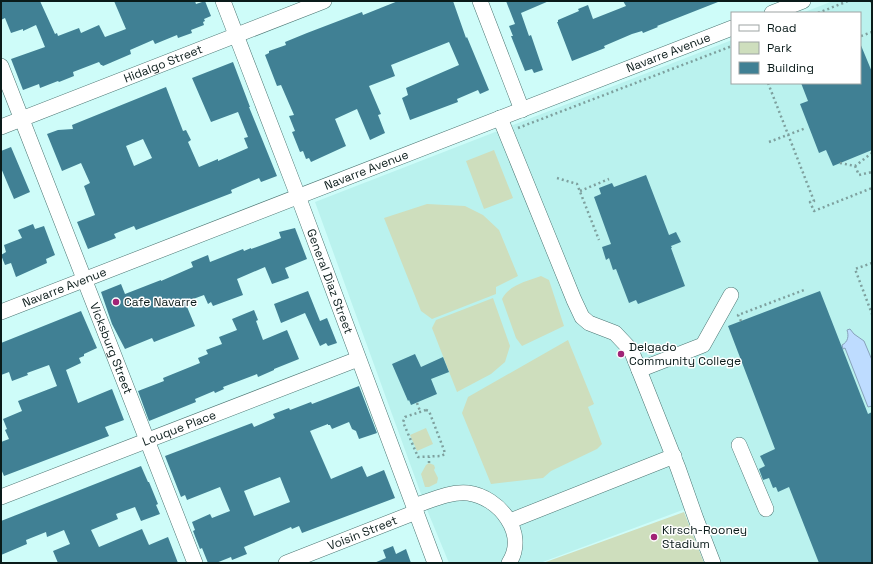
<svg xmlns="http://www.w3.org/2000/svg" width="873" height="564" viewBox="0 0 873 564" font-family="'Space Grotesk',sans-serif">
<style>
.built{fill:#baf2ee}
.green{fill:#cedebd}
.water{fill:#bedcff;stroke:#88a2ba}
.building{fill:#408094;fill-rule:evenodd}
.lines{fill:none;stroke-linecap:round;stroke-linejoin:round}
.minor-casing{stroke:#4c7673;stroke-width:16}
.path{stroke:#7ea09e;stroke-width:2.5;stroke-dasharray:2 3;stroke-linecap:butt}
.minor{stroke:#fff;stroke-width:15}
.poi-dot{fill:#a12376;stroke:#fff;stroke-width:1.5}
.labels{text-anchor:middle;stroke-width:3;stroke-linejoin:round;paint-order:stroke}
.street-label{font-size:12px;fill:#0a1b1a;stroke:#fff}
.poi-label{font-size:12px;fill:#0a1b1a;stroke:#fff;text-anchor:start}
</style>
<rect width="100%" height="100%" fill="#cefcf9"/>
<path class="built" d="M833,1H872V563H710L688,508L540,563H449L425,505L315,202L732,40V83H860V13H802Z"/>
<path class="green" d="M494,150L513,198L484,209L466,161Z
M427,204L465,206L483,215L499,230L518,276L496,287V294L432,319L421,311L384,218Z
M541,276L549,280L564,326L522,346L516,338L502,299C509,285 527,281 541,276Z
M493,298L510,346L505,362L491,374L457,392L432,328L436,320Z
M568,340L594,404L588,407L602,444L597,449L551,471L543,478L491,484L462,413L468,397Z
M426,428L433,444L417,451L410,435Z
M429,463L434,465L435,468L434,470L438,478L437,483L429,487H425L421,474L426,465Z
M684,512L704,563H543Z"/>
<path class="water" d="M850,329L854,334L864,341L872,360V406L868,407L845,348L843,349L842,345C848,342 849,336 847,330Z"/>
<path class="building" d="M1,1H40L55,34L57,33L58,36L79,28L81,33L99,25L105,37L126,29L114,1H195L196,4L205,1L211,16L204,19L205,21L203,22L204,25L191,30L192,33L178,38L177,35L155,44L153,40L130,50L131,54L103,66L102,65H101L99,62L73,72L74,76L59,82L58,81L40,88L39,84L23,90L11,59L45,47L36,25L23,31V29L11,33L5,18L1,20Z
M398,1H453L466,38L467,37L489,90L480,94L478,90L457,99L458,102L410,120L402,98L408,95L406,88L459,65L449,42L391,65L395,76L369,86L381,114L378,115L385,133L370,140L357,109L335,119L346,146L311,162L309,158L306,159L303,151L300,152L292,132L295,131L289,116L294,115L281,85L277,86L265,55L269,53V51L286,45L285,42L307,33L362,12L363,15Z
M506,1H549L521,13L529,36L531,35L543,70L534,73L532,69L525,71L511,36H513L509,26L515,24Z
M623,1H717L718,2L657,26L658,27L643,33L642,31L632,34L604,46L605,48L572,61L557,22H558V20L579,11L578,9L588,5L593,19L626,6Z
M860,43L872,72V150L833,166L826,150L819,153L800,104L808,101L801,83H860Z
M233,62L250,107H249L277,176L261,182L259,178L231,190L232,193L136,230L134,226L114,234L116,238L88,249L77,222L95,215L84,186L90,183L81,163L62,171L47,134L58,130L73,129L72,125L166,87L183,131L186,130L191,140L188,142L199,167L218,159V161L248,148L244,138L248,137L238,112L211,122L192,78ZM143,139L152,158L134,166L126,146Z
M11,147L30,192L14,199L1,168V151Z
M646,175L669,235L676,232L681,242L671,246L672,248H671L685,286L638,304L636,300L629,303L616,269L613,270L609,258L606,260L602,247L611,244L594,197L601,194L599,188L612,183L614,187Z
M33,224L35,229L44,226L55,255L46,259L47,263L16,277L11,263L5,265L1,255L6,252L4,245L22,238L18,230Z
M295,228L307,259L285,268L289,278L272,284L265,267L237,279L243,295L213,306L211,302L208,304L204,295L185,302L195,326L154,342L152,338L125,349L112,324L101,292L121,284L125,294L161,280V281L193,267L191,262L208,255L210,262L243,249L244,251L251,248V249L281,238L279,232Z
M308,291L320,321L327,318L337,343L328,346L326,343L320,346L305,313L281,323L274,304Z
M820,291L868,414L872,412V563H819L789,487L778,492L776,487L773,488L769,478L763,480L759,469L765,466L760,456L775,449L728,326Z
M254,310L258,320L256,321L263,340L287,330L299,359L274,369V370L258,377L257,374L223,387L224,389L215,393L214,391L195,399L196,402L149,421L138,391L164,381L163,378L200,363L198,358L208,354L206,350L222,344L219,337L237,330L232,319Z
M81,311L97,348L84,354V356L79,358L81,363L66,370L78,403L112,389L124,420L105,427L109,436L4,476L1,469V442L9,439L5,430L7,429L3,419L22,411L18,401L57,386L49,365L27,373L28,375L12,381L9,372L1,375V343Z
M415,354L421,367L443,357L449,372L431,379L437,394L411,405L409,400L408,401L392,364Z
M359,386L377,433L359,439L356,431L352,429L349,422L332,429L330,425H328V424L310,431L331,479L362,466L367,477L384,470L395,498L302,533L299,526L292,529L291,527L244,547L247,554L232,560L231,557L216,563H208L202,548L200,549L193,531L195,530L192,522L210,514L212,518L230,511L220,487L187,500L185,495L181,497L165,456L252,423L254,427L275,418L273,414L289,408L290,410L311,402L312,404ZM280,477L290,502L254,516L244,491Z
M141,466L148,482H149L158,504L156,505L160,514L141,521L135,507L116,514L118,519L91,530L99,547L142,529L149,545L168,537L178,563H58L53,551L70,544L64,530L47,537L46,532L26,540L27,544L1,555V521Z
M393,546L396,554L406,549L411,563H374L386,558L383,550Z"/>
<g class="lines">
<g class="minor-casing">
<g id="minor">
<path id="s1" d="M223,1L298,196L435,563"/>
<path d="M480,1L522,110"/>
<path d="M772,13L803,1"/>
<path id="s2" d="M1,66L195,563"/>
<path d="M500,118L574,300L582,317L589,323L615,333L631,350L678,468L696,519L713,563"/>
<path id="s3" d="M1,127L324,1"/>
<path id="s4" d="M1,312L732,28"/>
<path d="M639,370L703,345L731,295"/>
<path d="M739,445L766,509"/>
<path id="s5" d="M1,497L358,359"/>
<path d="M414,506C430,501 450,491 468,493C499,497 528,533 509,563"/>
<path d="M510,521L674,456"/>
<path id="s6" d="M286,563L416,512"/>
</g>
</g>
<path class="path" d="M871,1L872,3
M818,13L848,1
M861,36L872,32
M768,83L814,201L810,202L814,211L872,188
M518,128L732,46
M769,142L806,128
M840,163L855,166L872,153
M855,166L859,175L872,172
M557,178L577,184L599,240
M580,191L609,179
M872,263L855,269L872,314
M741,321L738,315L804,290
M417,403L420,411
M426,410L429,411L444,450L445,454L441,456L418,457L403,422L405,417Z
M429,463V457"/>
<use href="#minor" class="minor"/>
</g>
<g class="poi-dot">
<circle cx="116" cy="302" r="4"/>
<circle cx="621" cy="354" r="4"/>
<circle cx="654" cy="537" r="4"/>
</g>
<g class="labels">
<g class="street-label">
<text dy="4" stroke="none"><textPath href="#s4" startOffset="716">Navarre Avenue</textPath></text>
<text dy="4" stroke="none"><textPath href="#s3" startOffset="174">Hidalgo Street</textPath></text>
<text dy="4" stroke="none"><textPath href="#s4" startOffset="392">Navarre Avenue</textPath></text>
<text dy="4" stroke="none"><textPath href="#s1" startOffset="300">General Diaz Street</textPath></text>
<text dy="4" stroke="none"><textPath href="#s4" startOffset="68">Navarre Avenue</textPath></text>
<text dy="4" stroke="none"><textPath href="#s2" startOffset="303">Vicksburg Street</textPath></text>
<text dy="4" stroke="none"><textPath href="#s5" startOffset="191">Louque Place</textPath></text>
<text dy="4" stroke="none"><textPath href="#s6" startOffset="82">Voisin Street</textPath></text>
</g>
<g class="poi-label">
<text x="124" y="306">Cafe Navarre</text>
<text x="629" y="351">Delgado<tspan x="629" dy="14">Community College</tspan></text>
<text x="662" y="534">Kirsch-Rooney<tspan x="662" dy="14">Stadium</tspan></text>
</g>
</g>
<rect width="873" height="564" fill="none" stroke="#0a1b1a" stroke-width="4"/>
<rect x="731" y="12" width="130" height="72" fill="#ffffff" stroke="#9da4a3"/>
<rect x="739" y="25" width="20" height="6" fill="#ffffff" stroke="#9da4a3"/>
<text x="767" y="32" font-size="12" fill="#0a1b1a">Road</text>
<rect x="739" y="42" width="20" height="12" fill="#cedebd" stroke="#9da4a3"/>
<text x="767" y="52" font-size="12" fill="#0a1b1a">Park</text>
<rect x="739" y="62" width="20" height="12" fill="#408094" stroke="#9da4a3"/>
<text x="767" y="72" font-size="12" fill="#0a1b1a">Building</text>
</svg>
